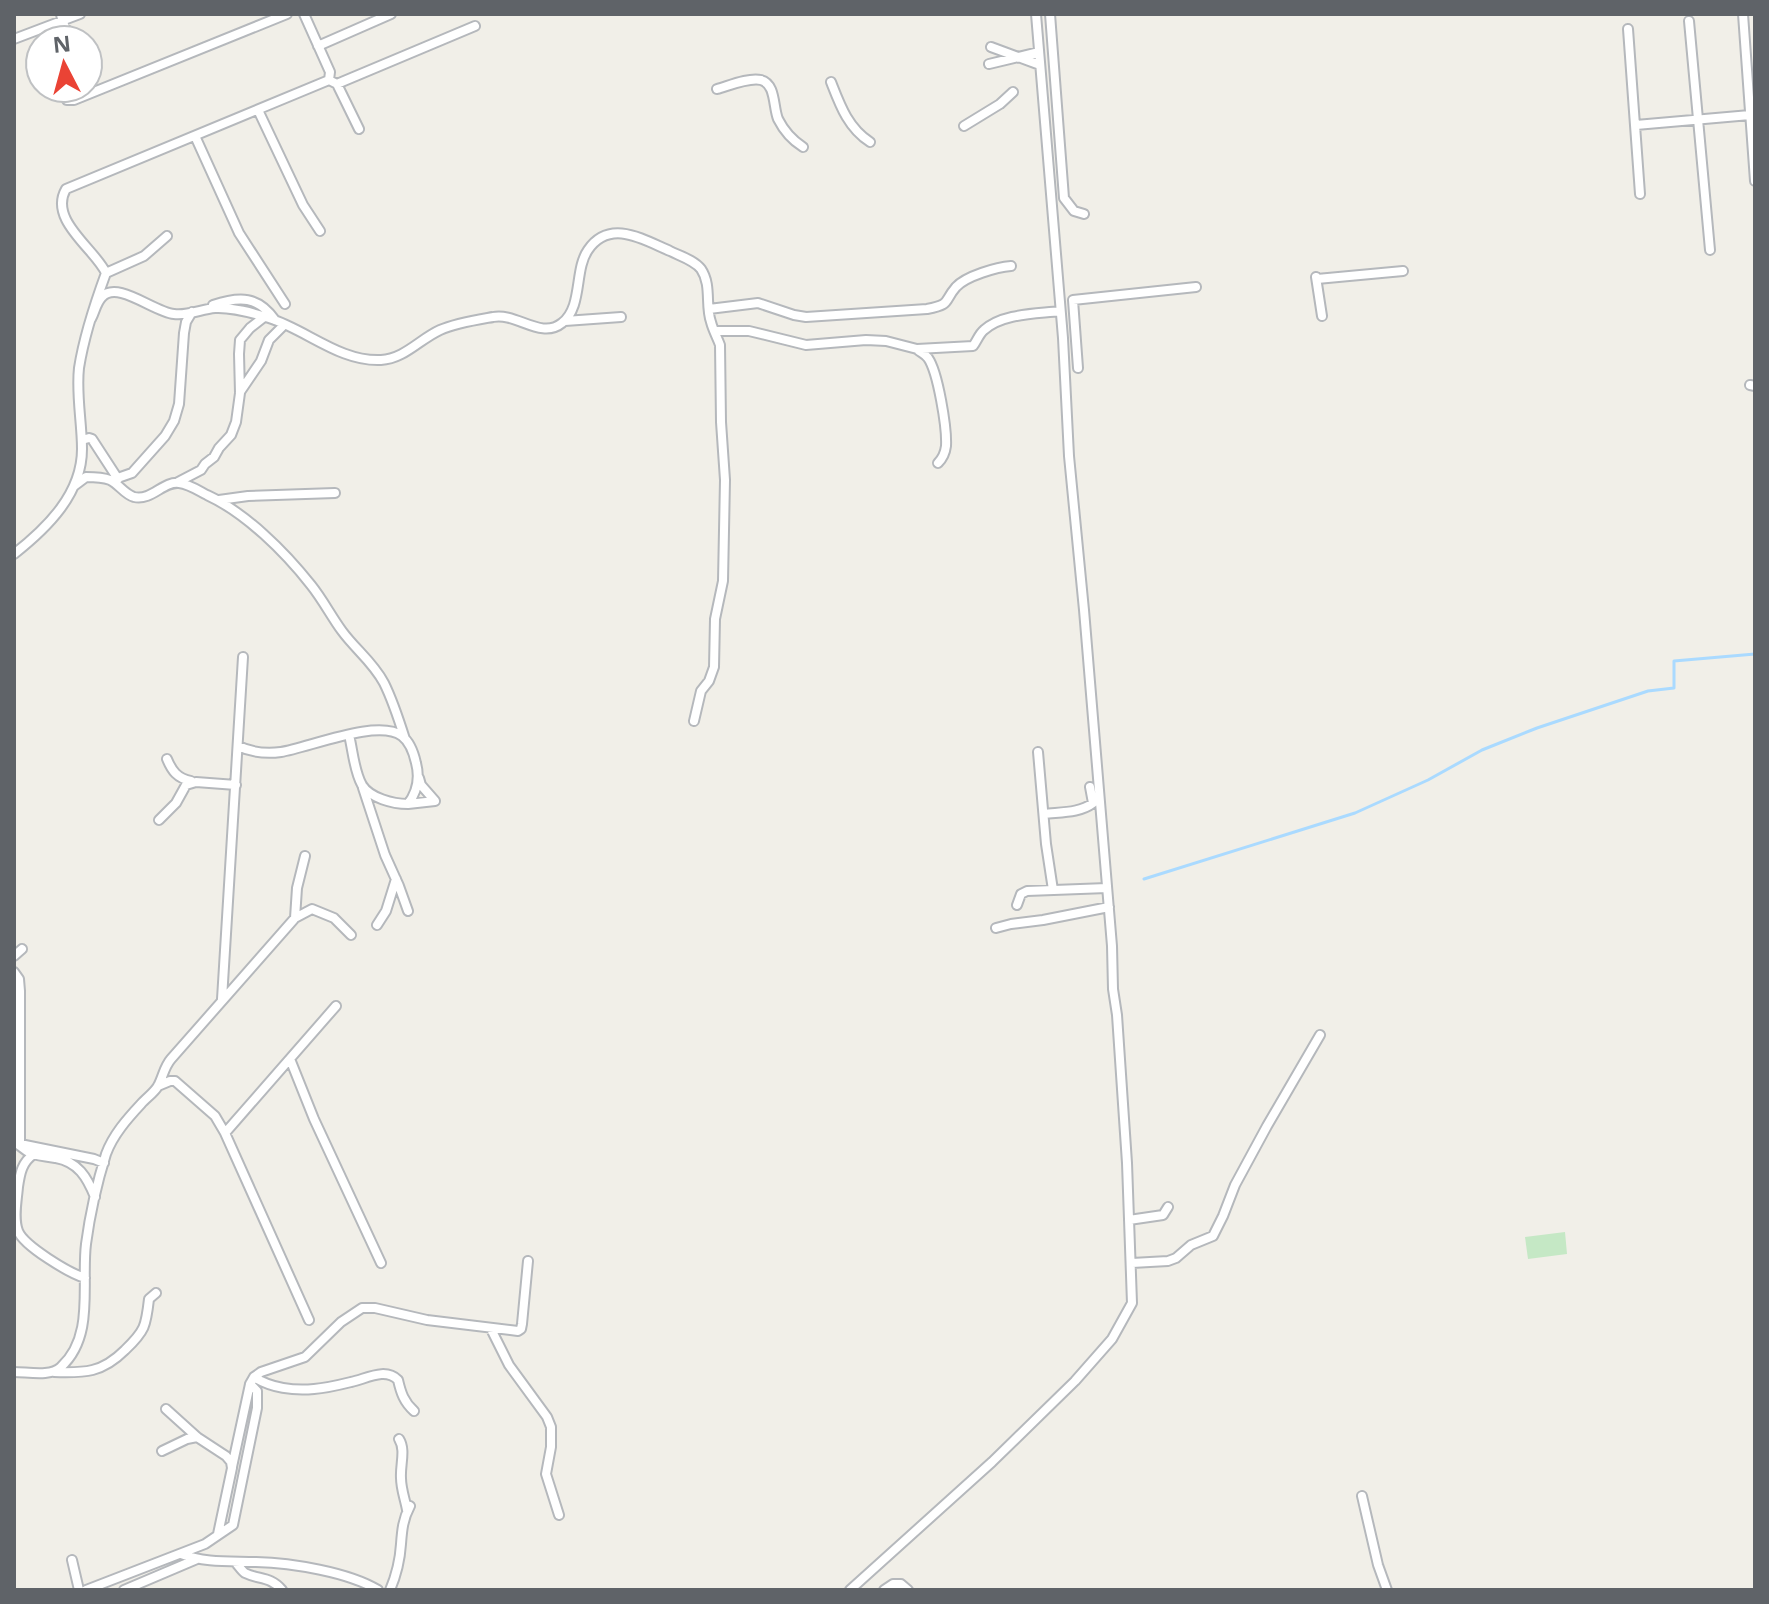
<svg xmlns="http://www.w3.org/2000/svg" width="1769" height="1604" viewBox="0 0 1769 1604" font-family="'Noto Sans',sans-serif">
<style>
.green{fill:#c5e8c5}
.lines{fill:none;stroke-linecap:round;stroke-linejoin:round}
.stream{stroke:#aadaff;stroke-width:3}
.minor-casing{stroke:#b5b8bc;stroke-width:12}
.minor{stroke:#fff;stroke-width:8}
</style>
<rect width="100%" height="100%" fill="#f1efe8"/>
<path class="green" d="M1565,1232L1567,1254L1528,1259L1525,1237Z"/>
<g class="lines">
<path class="stream" d="M1144,879L1355,813L1428,780L1482,750L1537,728L1648,691L1674,688V661L1755,654"/>
<g class="minor-casing">
<path id="minor" d="M61,14C62,23 68,31 68,40
M304,14L330,72L329,80
M1050,14L1064,198L1074,211L1084,214
M1743,14L1755,181
M1689,21L1710,250
M1628,29L1640,194
M14,39L80,14
M318,46L391,14
M991,47L1040,65
M989,64L1039,52
M831,82C840,105 848,128 870,142
M337,84L359,129
M66,88L65,96L67,100H74L287,14
M717,89C728,86 749,77 761,80C776,84 773,107 778,119C784,131 792,140 803,147
M258,110L303,205L320,231
M1636,125L1750,115
M964,126L1000,104L1013,92
M195,136L239,233L285,304
M106,273L144,256L167,236
M1316,277L1322,316
M1317,279L1403,271
M213,305C240,296 258,296 275,320
M709,309L758,303L794,315L806,317L927,309C952,304 943,302 956,287C966,276 997,267 1011,266
M91,319C95,312 96,303 102,297C117,280 154,312 174,314C187,316 202,309 215,308C233,307 253,313 269,318C307,330 340,362 381,360C404,359 420,339 440,330C456,323 476,320 493,317C516,312 541,340 562,323C583,307 574,270 588,250C610,218 644,240 670,251C680,256 694,260 701,269C712,285 705,306 711,322C713,330 717,337 720,345L721,422L725,480L723,581L715,619L714,667L709,681L701,691L694,721
M565,321L621,317
M715,331H749L806,345L866,340L886,341L917,349L973,346C977,341 979,334 984,330C1003,313 1037,314 1060,311
M918,350C922,353 925,354 928,358C938,372 947,428 946,446C945,454 943,458 938,463
M1078,368L1073,300L1196,287
M1750,385L1755,386
M240,392L261,361L269,340L284,325
M82,440L89,438L92,439L118,479
M112,480L132,473L165,436L174,421L179,404L184,333L186,322L192,312
M178,482L201,470L205,464L214,457L219,448L231,435L236,422L240,393L239,354L240,340L250,328L264,317
M74,486L86,477C94,477 102,477 110,480C119,484 124,494 134,497C152,501 163,481 179,483C189,484 199,491 207,495C246,513 285,552 311,585C323,600 331,616 342,631C355,649 373,662 384,683C393,701 399,720 405,739
M219,500L248,496L335,493
M14,554C47,528 82,494 82,449C82,422 76,395 79,368C84,336 95,303 106,273C95,249 48,220 66,189L329,80L337,84L344,81L475,26
M238,746C251,752 267,754 281,752C308,748 378,718 402,736C410,742 414,754 416,763C420,778 417,792 408,804C393,804 370,798 362,785C354,771 353,751 349,735
M1038,752L1046,844L1053,890
M167,759C172,771 177,778 191,781
M363,788L385,855L399,886L408,911
M408,804L435,801L421,785L419,778
M1044,814C1061,812 1080,813 1093,803L1090,787
M159,820L176,803L186,785L196,782L236,785
M1017,905L1021,894L1027,891L1107,888
M295,918L312,909L334,918L351,935
M377,925L386,911L396,879
M996,928L1011,924L1043,920L1109,907
M14,956L22,949
M14,972L19,979L20,991V1144L94,1159L104,1163
M222,999L243,657
M290,1059L314,1119L381,1263
M158,1086L170,1081H175L215,1116L225,1133L309,1320
M225,1133L336,1006
M14,1142C20,1145 24,1150 30,1153C38,1156 48,1157 56,1158C78,1162 87,1177 95,1197
M34,1154C22,1162 20,1173 18,1187C17,1200 13,1218 18,1231C24,1246 69,1273 85,1278
M1129,1220L1163,1215L1168,1207
M1132,1263L1168,1261L1176,1258L1191,1245L1213,1236L1223,1216L1235,1185L1267,1126L1320,1035
M491,1329L509,1365L547,1417L551,1427V1447L546,1474L559,1515
M14,1372C28,1372 51,1377 61,1367C95,1336 81,1284 86,1244C90,1214 97,1183 106,1154C113,1135 127,1119 141,1104C146,1098 154,1093 158,1086C163,1077 164,1067 171,1059L295,918L297,888L305,856
M54,1372C85,1373 102,1373 125,1350C145,1331 146,1326 149,1299L156,1293
M254,1377C271,1388 294,1391 314,1389C327,1388 339,1385 351,1382C366,1379 385,1367 398,1380C401,1393 404,1402 414,1411
M166,1409L197,1437L226,1456L231,1462L232,1468L218,1534
M399,1439C406,1450 400,1465 401,1478C401,1489 405,1499 407,1510
M162,1451L187,1439L197,1437
M232,1467L250,1384
M1362,1496L1378,1565L1387,1590
M181,1554C205,1563 231,1561 256,1562C292,1563 348,1572 378,1590
M72,1560L79,1590
M236,1563C238,1565 242,1571 245,1573C259,1580 270,1576 282,1590
M86,1590L205,1544L233,1525L257,1408V1391L250,1384L254,1377L261,1372L305,1357L341,1322L362,1308H375L427,1320L518,1331L521,1329L522,1324L528,1261
M124,1590L197,1559
M390,1590C396,1576 400,1560 401,1544C402,1530 403,1519 410,1506
M850,1590L992,1462L1075,1381L1112,1339L1132,1303L1127,1163L1117,1015L1113,989L1112,946L1084,610L1069,456L1063,338L1036,14
M884,1590L893,1584H901L908,1590"/>
</g>
<use href="#minor" class="minor"/>
</g>
<rect width="1769" height="1604" fill="none" stroke="#5f6368" stroke-width="32"/>
<g transform="translate(64 64) rotate(354)"><circle r="38" fill="#ffffff" stroke="#bfc1c3" stroke-width="2"/>
<path d="M0-6L14 30L0 20L-14 30Z" fill="#ea4335"/>
<text y="-12" font-size="22" font-weight="bold" text-anchor="middle" fill="#5f6368">N</text>
</g>
</svg>
